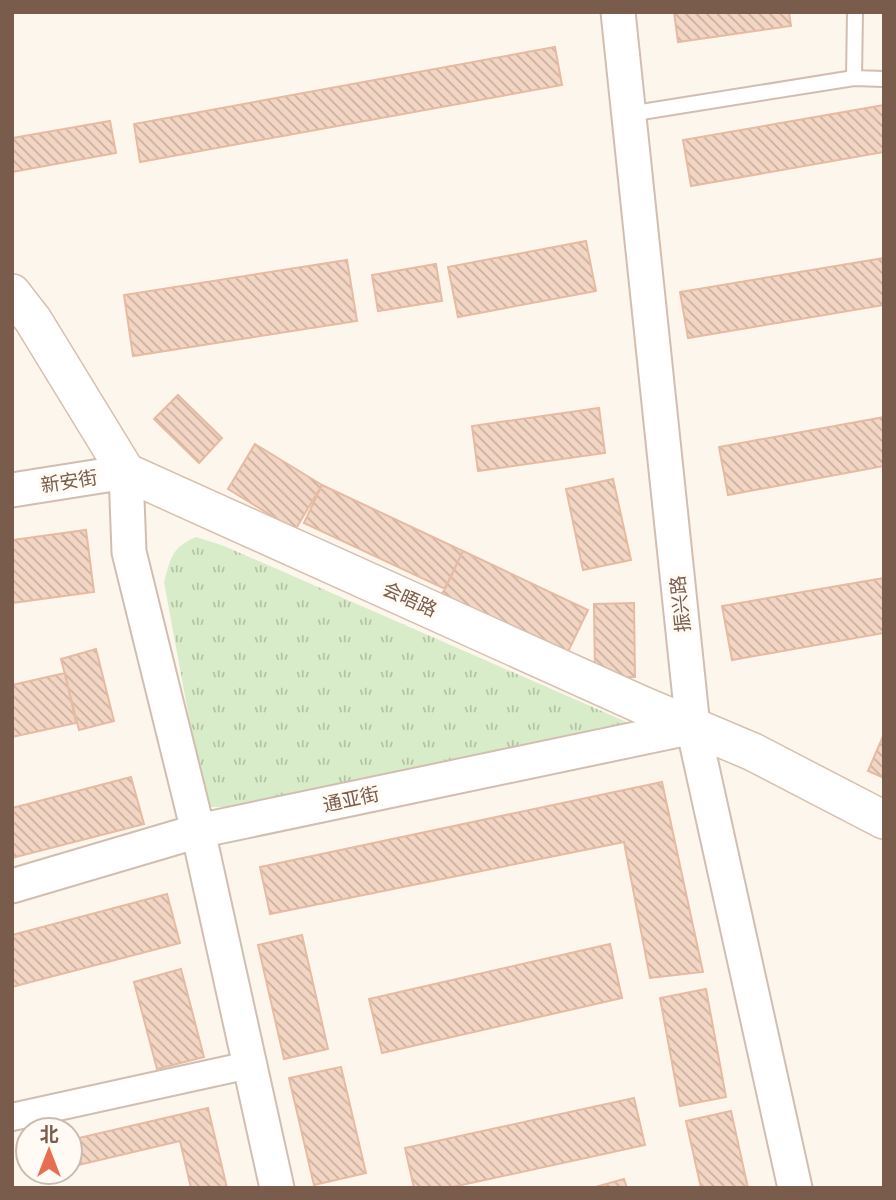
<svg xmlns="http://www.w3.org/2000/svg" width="896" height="1200" viewBox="0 0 896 1200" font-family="'Golos Text','Noto Sans SC',sans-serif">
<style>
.park{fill:url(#park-tufts)}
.building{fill:url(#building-back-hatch);stroke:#e6bba3;stroke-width:2}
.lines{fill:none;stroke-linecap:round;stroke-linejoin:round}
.service-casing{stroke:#d1beb0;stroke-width:18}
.minor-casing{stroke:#d1beb0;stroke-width:30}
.tertiary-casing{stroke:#d1beb0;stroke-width:37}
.secondary-casing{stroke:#d6c0b0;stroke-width:40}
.service{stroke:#fff;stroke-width:14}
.minor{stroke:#fff;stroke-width:26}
.tertiary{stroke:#fff;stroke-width:33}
.secondary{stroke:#fff;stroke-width:37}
.labels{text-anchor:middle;stroke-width:7;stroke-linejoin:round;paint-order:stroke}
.street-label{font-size:19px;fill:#7a5c4d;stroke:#fffaf3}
</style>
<defs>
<pattern id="park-tufts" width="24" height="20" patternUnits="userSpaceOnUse" patternTransform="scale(1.75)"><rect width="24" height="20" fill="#d8ecc9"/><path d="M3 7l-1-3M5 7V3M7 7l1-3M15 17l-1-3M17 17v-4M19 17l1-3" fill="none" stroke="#b4c2a5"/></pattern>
<pattern id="building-back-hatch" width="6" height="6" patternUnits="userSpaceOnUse" patternTransform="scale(1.75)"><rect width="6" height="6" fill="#f3d5c3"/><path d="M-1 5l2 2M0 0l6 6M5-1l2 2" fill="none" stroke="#cab0a1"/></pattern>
</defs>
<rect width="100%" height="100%" fill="#fdf6ec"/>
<path class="park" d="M196,537L224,546L629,723L260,807H210L199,772L164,582C171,558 171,548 196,537Z"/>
<path class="building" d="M674,12H789L791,26L678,42Z
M555,47L562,85L140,162L134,124Z
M884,105V152L691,186L683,140Z
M110,121L116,153L12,172V138Z
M586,241L596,291L458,317L448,267Z
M884,258V305L688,338L680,292Z
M347,260L357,321L133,356L124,295Z
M436,264L442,301L378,311L372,275Z
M178,395L222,438L199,463L154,419Z
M599,408L605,453L478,471L472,426Z
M884,417V466L728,495L719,447Z
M255,444L322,485L295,530L228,489Z
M613,479L631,560L583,570L566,489Z
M322,485L463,551L445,589L304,523Z
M86,530L94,592L12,603V540Z
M463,551L588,610L567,654L442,594Z
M884,578V633L732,660L722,606Z
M634,603L635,677H595L594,604Z
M96,649L114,721L79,730L61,659Z
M65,673L76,723L12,737V685Z
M884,734V778L868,771Z
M131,777L144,824L12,858V808Z
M662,782L703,972L650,978L624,842L270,914L260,867Z
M167,894L180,943L12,987V935Z
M302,935L328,1049L284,1059L258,945Z
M610,944L622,998L382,1053L369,999Z
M181,969L204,1057L157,1069L134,982Z
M706,989L726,1097L680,1106L660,998Z
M341,1067L366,1173L314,1185L289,1078Z
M634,1098L645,1145L448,1188H414L405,1148Z
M208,1108L227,1188H191L180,1141L70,1167V1140Z
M731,1111L748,1188H701L686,1121Z
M624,1179L627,1188H592Z"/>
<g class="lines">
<g class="service-casing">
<path id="service" d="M854,78L855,12
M629,114L854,78L884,79"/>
</g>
<g class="minor-casing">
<path id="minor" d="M12,1117L249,1065"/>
</g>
<g class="tertiary-casing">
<path id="tertiary" d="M618,12L693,727L795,1188
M12,490L126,472L129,552L198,831L277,1188
M12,886L198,831L693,727"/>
</g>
<g class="secondary-casing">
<path id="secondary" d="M12,293L33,320L126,472L642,705L753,752L884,820"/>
</g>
<use href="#service" class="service"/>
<use href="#minor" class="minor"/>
<use href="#tertiary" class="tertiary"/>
<use href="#secondary" class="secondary"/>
</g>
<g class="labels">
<g class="street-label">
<text transform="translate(69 481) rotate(-9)" y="7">新安街</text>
<text transform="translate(410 599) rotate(24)" y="7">会晤路</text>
<text transform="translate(680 604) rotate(-96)" y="7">振兴路</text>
<text transform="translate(351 799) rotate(-12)" y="7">通亚街</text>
</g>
</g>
<rect width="896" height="1200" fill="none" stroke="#7a5c4d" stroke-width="28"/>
<g transform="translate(49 1151)"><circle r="33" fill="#fffaf3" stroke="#cabbb1" stroke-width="2"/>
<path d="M0-5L12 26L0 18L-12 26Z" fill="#e76f51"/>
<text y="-10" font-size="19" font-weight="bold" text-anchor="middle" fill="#7a5c4d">北</text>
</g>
</svg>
